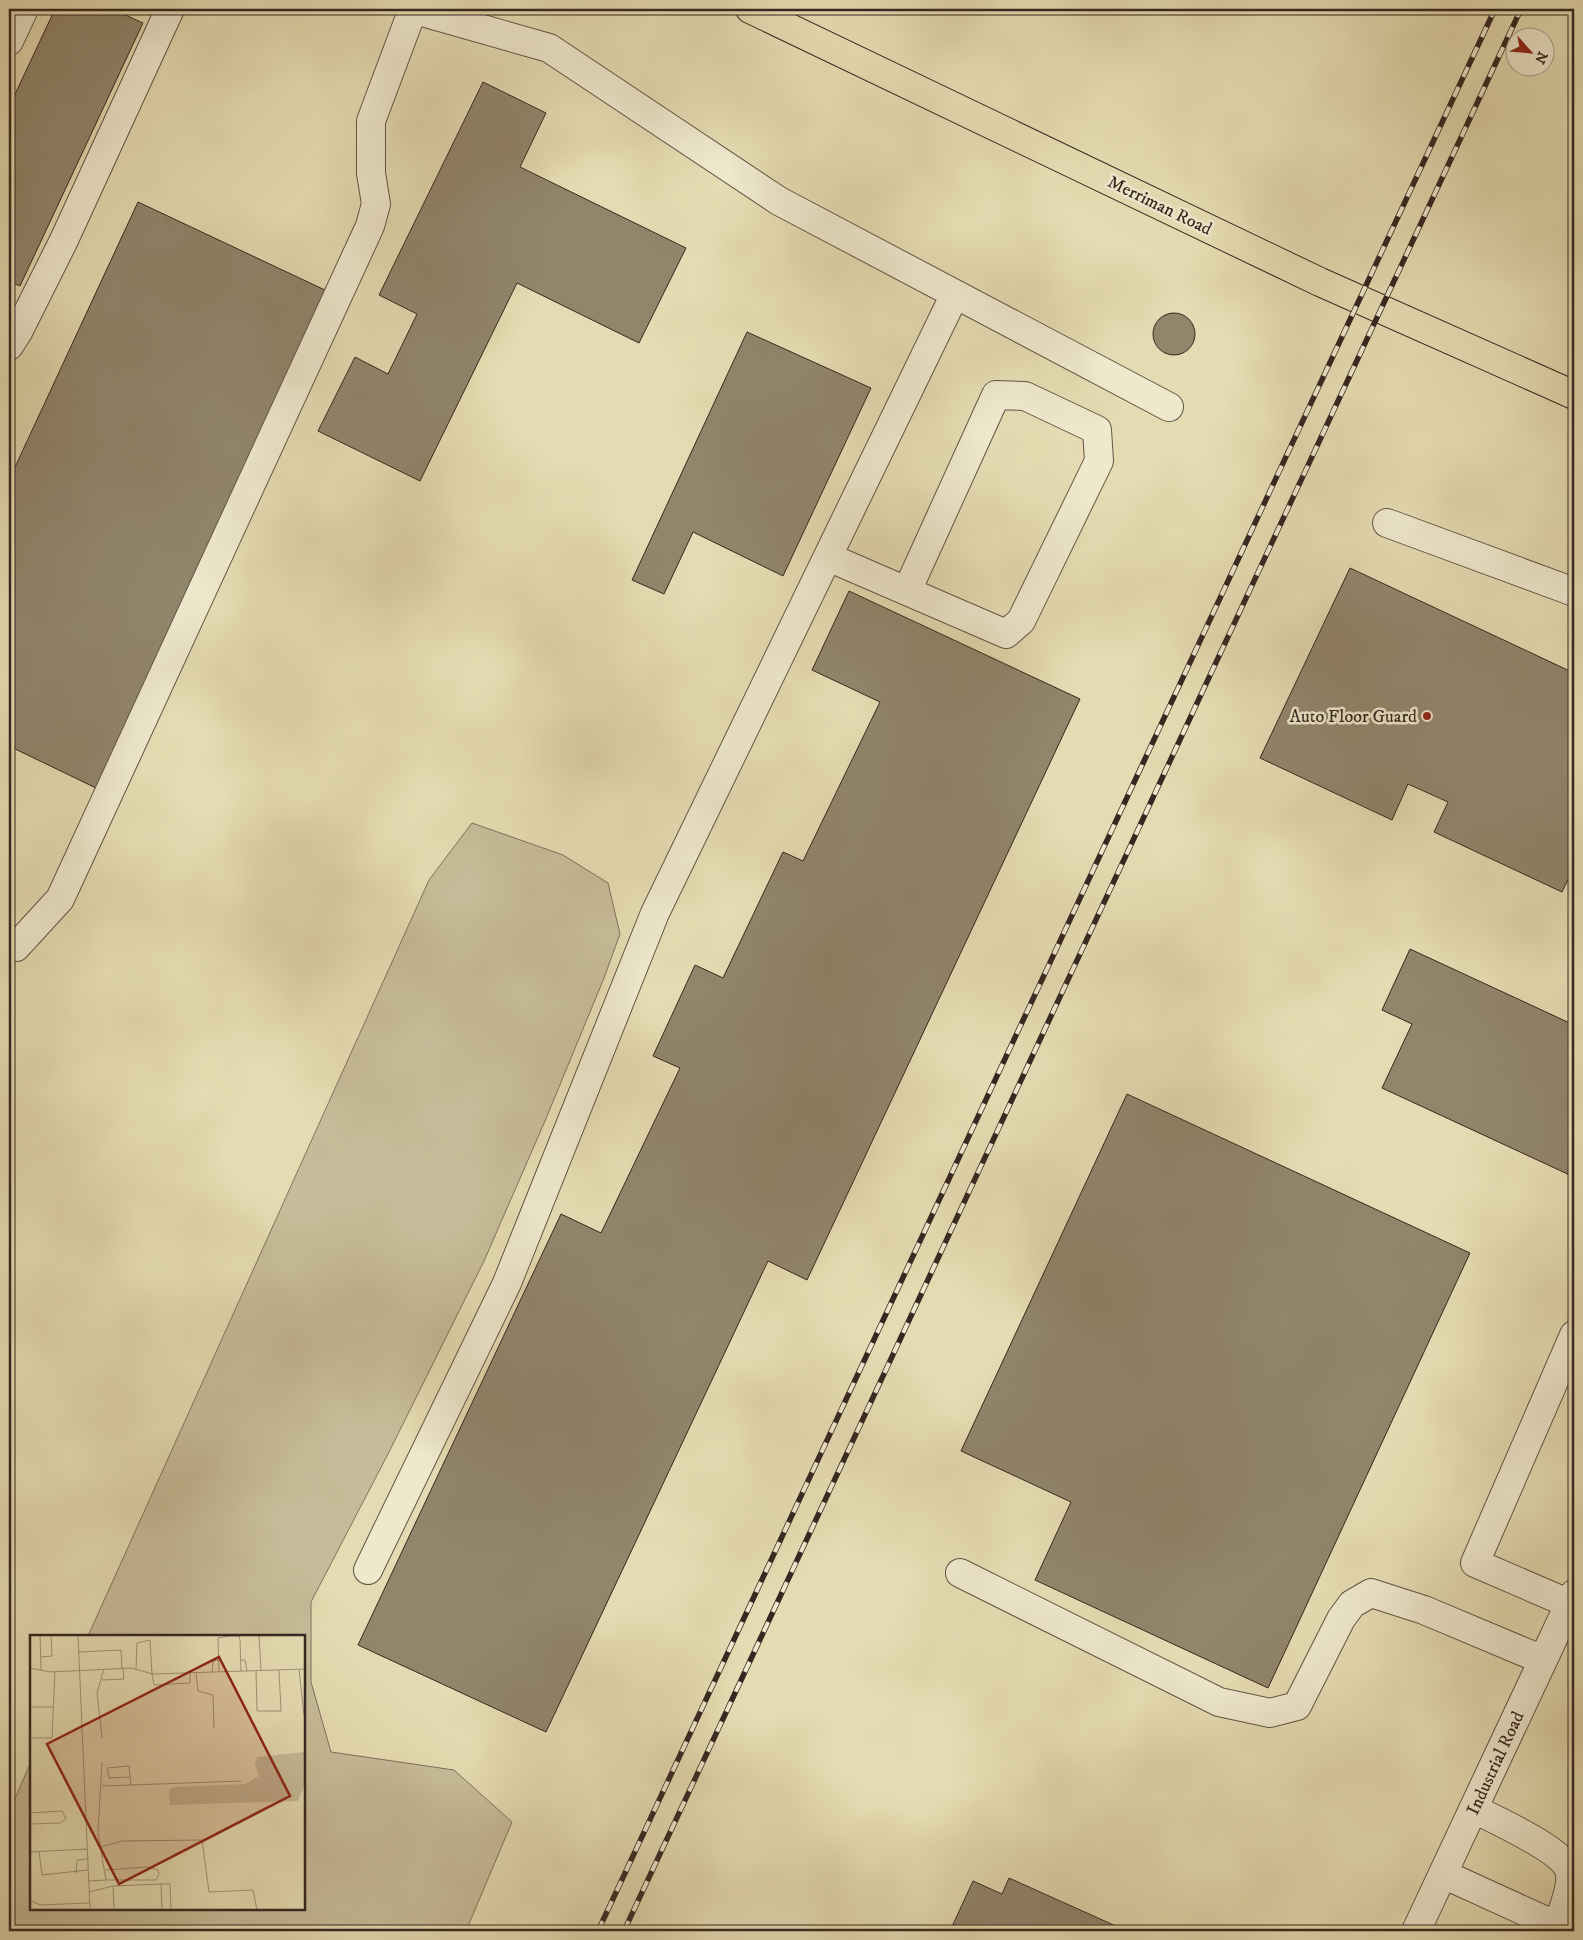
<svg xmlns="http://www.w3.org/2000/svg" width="1583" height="1940" viewBox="0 0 1583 1940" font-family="'IM FELL DW Pica',serif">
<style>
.green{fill:#c7bc99;stroke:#7e725d}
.building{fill:#91856c;stroke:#362721}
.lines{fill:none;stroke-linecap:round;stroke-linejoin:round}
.minor-casing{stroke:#625445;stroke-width:30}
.major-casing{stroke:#362721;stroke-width:30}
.minor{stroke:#eee8cd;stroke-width:28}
.major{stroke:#e5dbb2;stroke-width:28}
.rail-casing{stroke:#362721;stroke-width:5.5}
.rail{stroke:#eee8cd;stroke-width:4;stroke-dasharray:11;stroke-linecap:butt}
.poi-dot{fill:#8f2418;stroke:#eee8cd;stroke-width:2}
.labels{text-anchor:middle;stroke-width:5;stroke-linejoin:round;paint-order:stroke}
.street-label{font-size:18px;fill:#362721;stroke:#eee8cd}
.poi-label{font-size:18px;fill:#362721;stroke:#eee8cd;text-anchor:end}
.inset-road{fill:none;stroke:#9f9378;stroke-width:1}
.view{fill:#8f2418;fill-opacity:0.15;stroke:#8f2418;stroke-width:2.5}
.inset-edge{fill:none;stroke:#362721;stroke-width:2.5}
</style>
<rect width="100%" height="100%" fill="#e5dbb2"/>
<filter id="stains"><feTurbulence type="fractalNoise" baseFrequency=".004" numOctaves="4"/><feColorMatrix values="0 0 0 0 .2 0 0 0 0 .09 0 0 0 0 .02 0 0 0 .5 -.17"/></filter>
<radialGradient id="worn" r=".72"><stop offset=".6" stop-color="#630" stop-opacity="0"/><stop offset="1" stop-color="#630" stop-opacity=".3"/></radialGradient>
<path class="green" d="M472,823L563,855L608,883L620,934L604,978L545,1121L484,1261L388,1454L311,1602V1682L331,1752L454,1770L512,1822L466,1931H9V1812L31,1762V1909H304V1636H88L429,880Z"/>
<path class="building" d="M55,9H112L143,23L20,286L9,281V107Z
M483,82L546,113L520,167L686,248L639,343L517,283L420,481L318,431L355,357L388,374L417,314L379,295Z
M138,202L327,291L96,788L9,746V480Z
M1153 334a21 21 0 1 1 42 0a21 21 0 1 1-42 0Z
M747,332L871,388L783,576L693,532L664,594L632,580Z
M1350,568L1574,673V867L1562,892L1434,832L1448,802L1408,784L1392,820L1260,758Z
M849,591L1080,699L807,1280L768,1261L546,1732L358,1645L561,1214L601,1233L680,1068L653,1056L695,965L723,978L783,852L803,861L880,702L812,670Z
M1410,949L1574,1025V1177L1382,1088L1412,1024L1382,1010Z
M1127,1094L1470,1253L1268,1688L1035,1580L1071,1502L961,1451Z
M1009,1878L1127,1931H950L973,1881L1002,1894Z"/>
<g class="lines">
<g class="minor-casing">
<path id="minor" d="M412,9L549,48L779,201L1169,407
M9,41L24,9
M9,346L18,332L64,240L170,9
M1387,523L1574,592
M828,557L1006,634L1021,621L1099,461L1097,430L1025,396L996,395L907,591
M9,947H16L60,899L370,226L376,204L371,173V121L413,9
M368,1570L507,1283L655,913L955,294
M960,1573L1219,1702L1270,1713L1297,1706L1341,1619L1352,1604L1371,1593L1424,1610L1543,1660
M1570,1604L1475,1563L1574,1335
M1474,1809C1494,1819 1562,1850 1569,1870C1574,1884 1562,1912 1557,1926
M1443,1874L1568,1931
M1416,1931L1574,1594"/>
</g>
<g class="major-casing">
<path id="major" d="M750,9L1320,282L1574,395"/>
</g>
<use href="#minor" class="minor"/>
<use href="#major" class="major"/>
<g class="rail-casing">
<path id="rail" d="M598,1931L1495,9
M624,1931L1521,9"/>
</g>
<use href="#rail" class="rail"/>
</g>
<circle class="poi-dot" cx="1427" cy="716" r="5"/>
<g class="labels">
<g class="street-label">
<text transform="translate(1160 205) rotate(26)" y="6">Merriman Road</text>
<text transform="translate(1495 1763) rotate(-65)" y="6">Industrial Road</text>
</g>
<g class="poi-label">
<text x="1417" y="722">Auto Floor Guard</text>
</g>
</g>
<g transform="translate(30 1635)">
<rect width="275" height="275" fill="#e5dbb2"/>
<path d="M275,117V149L268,166L140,170L139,155L143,152L216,149L229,141L225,129L227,122Z" fill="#c7bc99"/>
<path class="inset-road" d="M10,0L11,35M48,0L60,275M229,0L231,36M48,17L91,15L92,34M11,22L22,21L21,0M210,25H215L217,36M0,33L20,37L101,33L123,39L275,34M106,34L107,8L120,5L122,39M269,34L274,80M226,36L227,76H251L249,35M182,37L183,26L189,25M189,37L188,3L200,1H209L210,5L211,36M166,38L168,56L183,60L184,93M122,39L124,50L160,48V38M72,45L94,44L93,34M0,72H24M0,103H22L25,36M72,103L67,58L74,34M100,142L79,143L77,133L99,131L101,151M72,151L211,146M0,178L32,176L36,184L30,188L0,189M71,212L92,206L172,205L179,257L223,255L227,275M9,216L12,240L58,235M0,217L57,214M76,235L117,232L128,235L129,239L126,245H76M46,238L47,225L58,224M58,246L76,245L68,198L72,127M83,251L131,249M59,257L83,251L84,275M0,265L10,270L59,268M132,275L131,249H140L141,275"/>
<path class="view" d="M189,22L260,161L89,249L17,109Z"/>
<rect width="275" height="275" class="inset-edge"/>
</g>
<rect width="1583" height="1940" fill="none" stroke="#e5dbb2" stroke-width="30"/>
<rect x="10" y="10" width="1563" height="1920" fill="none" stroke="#362721" stroke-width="2.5"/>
<rect x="15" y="15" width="1553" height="1910" fill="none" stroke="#362721"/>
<g transform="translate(1530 52) rotate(117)"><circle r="24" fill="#eee8cd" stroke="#a49b88"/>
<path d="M0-4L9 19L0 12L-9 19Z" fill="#8f2418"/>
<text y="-8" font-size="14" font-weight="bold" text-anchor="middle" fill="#362721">N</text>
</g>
<rect width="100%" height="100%" filter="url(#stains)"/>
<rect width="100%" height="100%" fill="url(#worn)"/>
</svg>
